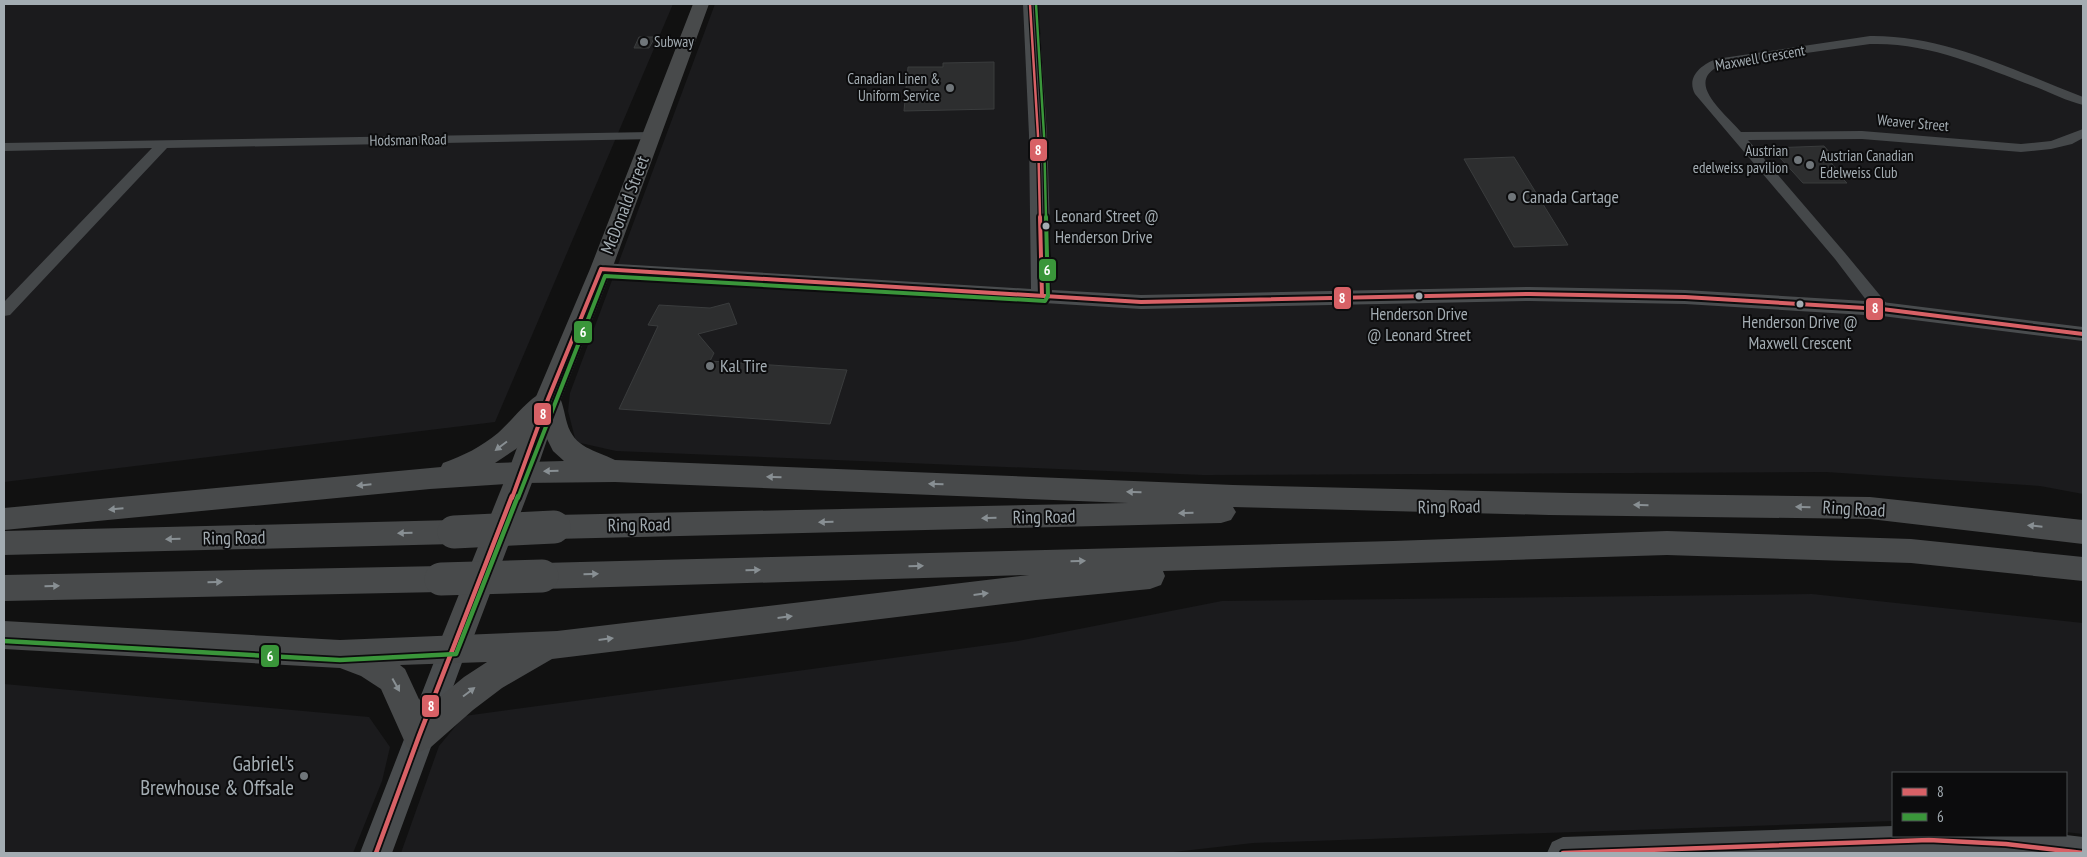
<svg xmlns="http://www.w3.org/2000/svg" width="2087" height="857" viewBox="0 0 2087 857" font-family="'PT Sans Narrow',sans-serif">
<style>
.built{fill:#1b1b1d}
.building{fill:#2d2e2f;stroke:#3a3c3d}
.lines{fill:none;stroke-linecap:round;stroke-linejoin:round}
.street{fill:#45484a;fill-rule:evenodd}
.secondary{fill:#494c4e;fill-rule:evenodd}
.primary{fill:#484a4b;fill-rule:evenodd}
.highway{fill:#484a4b;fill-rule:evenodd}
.highway-bridge{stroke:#484a4b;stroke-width:33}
.bus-1-far2-casing{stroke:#0c0c0d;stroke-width:5}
.bus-1-far1-casing{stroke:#0c0c0d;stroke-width:8}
.bus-1-casing{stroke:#0c0c0d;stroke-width:8}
.bus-2-far2-casing{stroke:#0c0c0d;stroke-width:5}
.bus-2-far1-casing{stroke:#0c0c0d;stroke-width:8}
.bus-2-casing{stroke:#0c0c0d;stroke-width:8}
.bus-1-far2{stroke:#d86166;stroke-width:2.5}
.bus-1-far1{stroke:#d86166;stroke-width:4}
.bus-1{stroke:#d86166;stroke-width:4.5}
.bus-2-far2{stroke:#3a963a;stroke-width:2.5}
.bus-2-far1{stroke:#3a963a;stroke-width:4}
.bus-2{stroke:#3a963a;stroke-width:4.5}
.oneway{fill:#888f93}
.poi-dot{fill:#70767a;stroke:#0c0c0d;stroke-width:2}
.bus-dot{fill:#a3acb2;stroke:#0c0c0d;stroke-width:2}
.labels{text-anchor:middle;stroke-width:4;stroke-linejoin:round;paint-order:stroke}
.far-poi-label{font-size:15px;fill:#a3acb2;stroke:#0c0c0d;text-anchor:start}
.far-street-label{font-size:15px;fill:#a3acb2;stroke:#0c0c0d}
.bus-label{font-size:17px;fill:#a3acb2;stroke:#0c0c0d}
.poi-label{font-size:18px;fill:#a3acb2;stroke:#0c0c0d;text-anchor:start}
.street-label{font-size:18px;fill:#a3acb2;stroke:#0c0c0d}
.near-poi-label{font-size:21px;fill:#a3acb2;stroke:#0c0c0d;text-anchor:end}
.line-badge{stroke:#0c0c0d;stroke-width:2}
.badge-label{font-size:14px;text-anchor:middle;font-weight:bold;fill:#fff}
</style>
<rect width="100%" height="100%" fill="#111"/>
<path class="built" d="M4,4H673L495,422L4,482Z
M715,4H2083V494L2040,486L1826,472L1203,475L616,451L576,442L568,411L570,393Z
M1812,594L2083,623V834L2066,832V773H1893V821L1253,843L1165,853H401L439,746L464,716L1018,641L1222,601Z
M4,684L369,717L390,747L382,781L353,853H4Z"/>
<path class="building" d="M639,37H655L649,48H634Z
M994,62V109L904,111L908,67H943V63Z
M1824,146L1836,160H1829L1837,170H1834L1847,183H1803L1771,148Z
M1514,157L1562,235L1568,245L1514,247L1464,159Z
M729,303L737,324L698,334L714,353L710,361L847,370L830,424L619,409L658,326L648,325L659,305L710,308Z"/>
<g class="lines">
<path class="street" d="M1870,36C1945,35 2015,71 2083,97V105C2067,101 2051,93 2036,87C1982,67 1929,42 1870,44L1722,65C1682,81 1725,113 1741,132L1862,131L2021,144L2051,141L2083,129V138L2072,144L2051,149L2021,152L1862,139L1748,140L1845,253L1888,305L1890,309L1888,313H1876L1835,259L1695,94C1686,77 1701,65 1716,59Z
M651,132L658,136L656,139L167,148L10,315L4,316V302L152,148L4,151V143Z"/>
<path class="secondary" d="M1023,4H1038L1047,135L1052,290L1141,295L1530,287L1685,290L1882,302L2083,327V341L1882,316L1685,304L1530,301L1141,309L601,275L594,274L591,269L594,264L601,263L1031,289L1029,135Z
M453,637L463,641L467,649L392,853H360L439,649L443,641Z
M1893,826V836L2066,835L2083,837V853H1547L1552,842L1563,837Z"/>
<path class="primary" d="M693,4H709L612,269L561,399L536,472L469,649L464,658L453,662L442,658L437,649L508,472L535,399L590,269Z"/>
<path class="highway" d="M548,390L557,392C563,402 564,412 567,423C574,448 595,450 615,460L1233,485L1571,493L1870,497L2083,520V544L1870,519L1549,515L1233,507L1236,512L1231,520L1221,523L554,539L543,535L539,527L543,519L554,515L1128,503L615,482L522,483L430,489L4,530V508L441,467L443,463C463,456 481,447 498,433C513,420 530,395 548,390ZM540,425L553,451L564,461L495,463L516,449Z
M454,520L465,524L469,532L465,540L454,544L4,555V531Z
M1667,531L1911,539L2083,557V581L1911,563L1667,555L1163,571L1165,576L1161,585L1150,589L1036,600L552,659L502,688L473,710L431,747L419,752L407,747L381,689L361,676L340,668L4,649V621L340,640L557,631L1029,575L542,589L531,585L527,576L531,567L542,563L1393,541ZM487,662L464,677L424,710L405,669L400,665Z
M441,566L452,570L456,579L452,588L441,592L4,601V575Z"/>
<path class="highway-bridge" d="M454,532L554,527
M441,579L542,576"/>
<g class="bus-1-far2-casing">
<path id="bus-1-far2" d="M1030,4L1038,135L1040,218"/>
</g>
<g class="bus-1-far1-casing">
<path id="bus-1-far1" d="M1040,217L1042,296
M601,269L1141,302L1530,294L1685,297L1882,309L2083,334
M512,498L548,399L601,269"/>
</g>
<g class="bus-1-casing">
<path id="bus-1" d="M376,853L419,736L512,496
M1563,853L1929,840L2006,844L2083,853"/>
</g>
<g class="bus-2-far2-casing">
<path id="bus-2-far2" d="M1036,4L1044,135L1046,218"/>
</g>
<g class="bus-2-far1-casing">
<path id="bus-2-far1" d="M518,498L605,276L1045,301L1048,296L1046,217"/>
</g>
<g class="bus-2-casing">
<path id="bus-2" d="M4,641L340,660L456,654L518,496"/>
</g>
<use href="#bus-1-far2" class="bus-1-far2"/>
<use href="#bus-1-far1" class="bus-1-far1"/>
<use href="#bus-1" class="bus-1"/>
<use href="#bus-2-far2" class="bus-2-far2"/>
<use href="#bus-2-far1" class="bus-2-far1"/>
<use href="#bus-2" class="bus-2"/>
</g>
<defs><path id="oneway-solid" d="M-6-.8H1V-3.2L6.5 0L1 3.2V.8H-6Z" transform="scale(1.25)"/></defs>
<g class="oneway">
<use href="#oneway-solid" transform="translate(501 446) rotate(143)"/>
<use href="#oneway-solid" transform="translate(551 471) rotate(179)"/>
<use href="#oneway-solid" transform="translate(774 477) rotate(-178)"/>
<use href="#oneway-solid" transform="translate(936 484) rotate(-178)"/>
<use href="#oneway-solid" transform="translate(364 485) rotate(174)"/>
<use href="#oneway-solid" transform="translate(1134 492) rotate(-178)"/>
<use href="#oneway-solid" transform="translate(1641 505) rotate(-179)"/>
<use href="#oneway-solid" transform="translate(1803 507) rotate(-179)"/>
<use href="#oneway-solid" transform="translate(116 509) rotate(175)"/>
<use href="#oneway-solid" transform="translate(1186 513) rotate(179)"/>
<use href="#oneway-solid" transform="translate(989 518) rotate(179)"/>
<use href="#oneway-solid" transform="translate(826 522) rotate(179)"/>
<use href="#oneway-solid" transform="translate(2035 526) rotate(-174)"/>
<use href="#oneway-solid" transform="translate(405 533) rotate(179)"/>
<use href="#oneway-solid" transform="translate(173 539) rotate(179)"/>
<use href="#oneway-solid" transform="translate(1078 561) rotate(-2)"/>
<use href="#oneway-solid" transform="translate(916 566) rotate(-2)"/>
<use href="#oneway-solid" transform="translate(753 570) rotate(-2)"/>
<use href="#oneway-solid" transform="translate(591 574) rotate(-2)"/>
<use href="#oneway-solid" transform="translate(215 582) rotate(-2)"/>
<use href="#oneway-solid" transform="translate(52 586) rotate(-2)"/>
<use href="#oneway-solid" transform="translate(981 594) rotate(-7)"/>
<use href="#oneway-solid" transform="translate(785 617) rotate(-7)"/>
<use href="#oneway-solid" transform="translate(606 639) rotate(-7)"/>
<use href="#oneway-solid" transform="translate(396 685) rotate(61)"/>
<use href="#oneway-solid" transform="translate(469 692) rotate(-37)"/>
</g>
<g class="poi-dot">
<circle cx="644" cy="42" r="5"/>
<circle cx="950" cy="88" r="5"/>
<circle cx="1798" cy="160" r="5"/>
<circle cx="1810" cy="165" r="5"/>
<circle cx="1512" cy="197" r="5"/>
<circle cx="710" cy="366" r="5"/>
<circle cx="304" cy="776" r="5"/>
</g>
<g class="bus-dot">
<circle cx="1046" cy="226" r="4.5"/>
<circle cx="1419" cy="296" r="4.5"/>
<circle cx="1800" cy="304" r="4.5"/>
</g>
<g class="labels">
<g class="far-poi-label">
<text x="654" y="47">Subway</text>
<text x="940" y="84" text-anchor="end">Canadian Linen &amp;<tspan x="940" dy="17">Uniform Service</tspan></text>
<text x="1788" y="156" text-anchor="end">Austrian<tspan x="1788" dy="17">edelweiss pavilion</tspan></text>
<text x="1820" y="161">Austrian Canadian<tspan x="1820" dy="17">Edelweiss Club</tspan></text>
</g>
<g class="far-street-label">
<text transform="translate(1760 58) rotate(-10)" y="5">Maxwell Crescent</text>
<text transform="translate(1913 123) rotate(5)" y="5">Weaver Street</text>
<text transform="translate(408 140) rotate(-1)" y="5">Hodsman Road</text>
</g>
<g class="bus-label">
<text x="1055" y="222" text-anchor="start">Leonard Street @<tspan x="1055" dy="21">Henderson Drive</tspan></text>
<text x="1419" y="320">Henderson Drive<tspan x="1419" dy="21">@ Leonard Street</tspan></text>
<text x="1800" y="328">Henderson Drive @<tspan x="1800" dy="21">Maxwell Crescent</tspan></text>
</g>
<g class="poi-label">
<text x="1522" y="203">Canada Cartage</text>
<text x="720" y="372">Kal Tire</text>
</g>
<g class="street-label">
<text transform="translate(625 205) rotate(-69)" y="6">McDonald Street</text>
<text transform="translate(1449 507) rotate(-1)" y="6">Ring Road</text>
<text transform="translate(1854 509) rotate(3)" y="6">Ring Road</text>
<text transform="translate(1044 517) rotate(-1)" y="6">Ring Road</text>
<text transform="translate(639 525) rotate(-1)" y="6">Ring Road</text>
<text transform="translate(234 538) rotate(-1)" y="6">Ring Road</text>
</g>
<g class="near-poi-label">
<text x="294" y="771">Gabriel's<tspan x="294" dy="24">Brewhouse &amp; Offsale</tspan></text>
</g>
</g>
<g class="line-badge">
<rect x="1029" y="138" width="19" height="24" rx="5" fill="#d86166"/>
<rect x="1038" y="258" width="19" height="24" rx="5" fill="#3a963a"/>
<rect x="1333" y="286" width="19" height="24" rx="5" fill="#d86166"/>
<rect x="1865" y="297" width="19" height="24" rx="5" fill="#d86166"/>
<rect x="573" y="320" width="20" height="24" rx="5" fill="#3a963a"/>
<rect x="533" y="402" width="19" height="24" rx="5" fill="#d86166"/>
<rect x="260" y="644" width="20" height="24" rx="5" fill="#3a963a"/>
<rect x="421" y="694" width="19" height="24" rx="5" fill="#d86166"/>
</g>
<g class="badge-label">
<text x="1038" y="155">8</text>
<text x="1047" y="275">6</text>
<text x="1342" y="303">8</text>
<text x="1875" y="313">8</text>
<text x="583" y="337">6</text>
<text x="543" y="419">8</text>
<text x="270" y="661">6</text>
<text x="431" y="711">8</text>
</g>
<rect width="2087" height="857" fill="none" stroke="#a3acb2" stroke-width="10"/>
<rect x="1892" y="772" width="175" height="65" fill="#0c0c0d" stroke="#484c4f"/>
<rect x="1902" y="788" width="25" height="8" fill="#d86166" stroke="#484c4f"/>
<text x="1937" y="797" font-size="15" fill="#a3acb2">8</text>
<rect x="1902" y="813" width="25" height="8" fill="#3a963a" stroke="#484c4f"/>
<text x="1937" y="822" font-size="15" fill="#a3acb2">6</text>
</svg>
